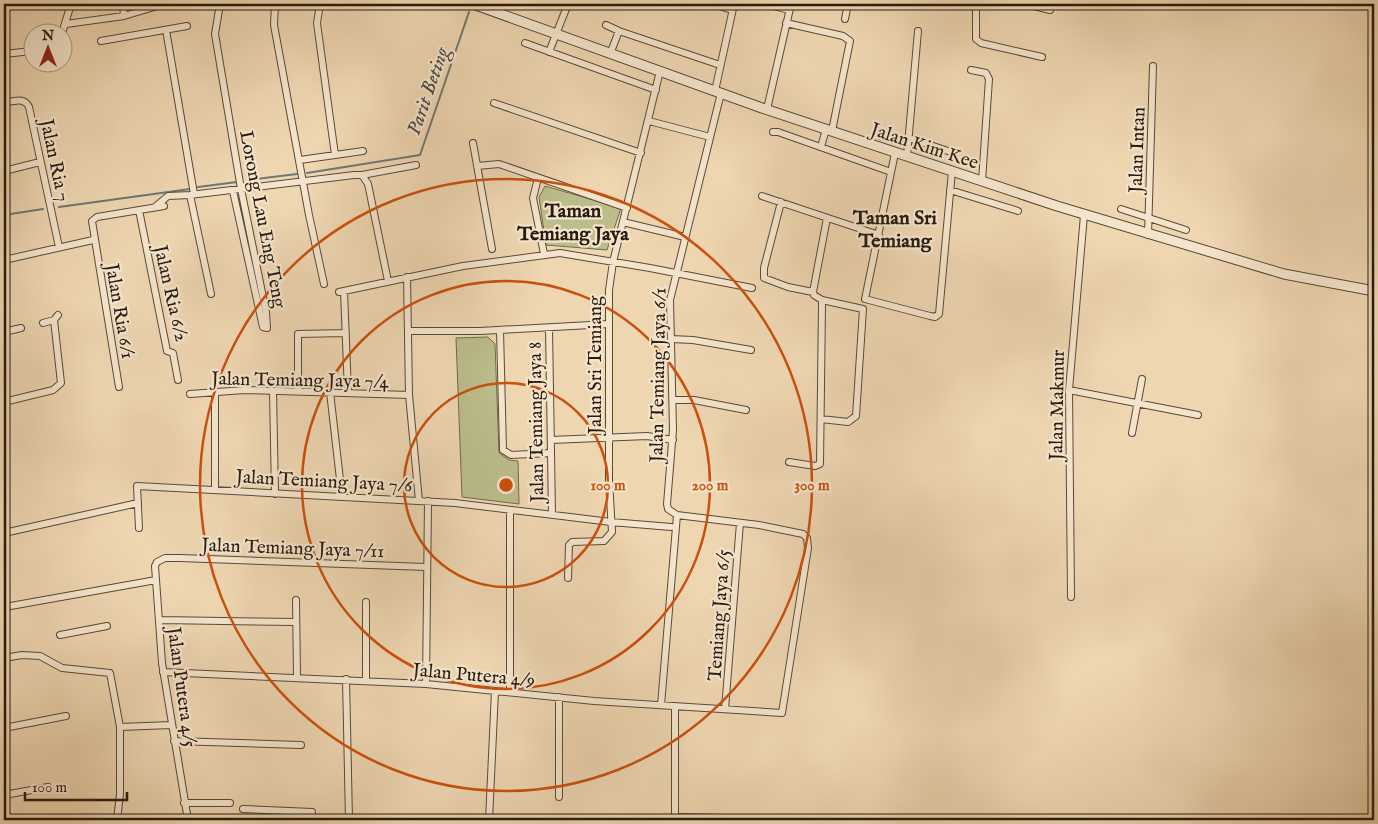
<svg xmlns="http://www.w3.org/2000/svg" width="1378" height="824" viewBox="0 0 1378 824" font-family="'IM FELL English',serif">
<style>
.green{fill:#bbbd8a;stroke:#716c4c}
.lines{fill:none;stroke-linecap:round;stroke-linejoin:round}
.stream{stroke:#6e7874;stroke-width:2}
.minor-casing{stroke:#594a38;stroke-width:8}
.tertiary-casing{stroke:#594a38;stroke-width:11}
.minor{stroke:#f4e4cc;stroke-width:6}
.tertiary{stroke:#f4e4cc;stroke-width:9}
.ring{fill:none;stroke:#cb500c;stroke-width:2.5}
.labels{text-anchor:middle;stroke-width:4.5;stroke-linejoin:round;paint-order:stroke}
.street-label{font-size:19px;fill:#271b0f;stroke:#f4e4cc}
.water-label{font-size:20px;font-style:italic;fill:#4b4a41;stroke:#f4e4cc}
.neighbourhood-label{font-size:20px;font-weight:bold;fill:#271b0f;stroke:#f4e4cc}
.centre{fill:#cb500c;stroke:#f4e4cc;stroke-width:2.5}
.ring-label{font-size:15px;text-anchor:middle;font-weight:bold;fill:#cb500c;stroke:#f4e4cc;stroke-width:4.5;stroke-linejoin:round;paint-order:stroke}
</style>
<rect width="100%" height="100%" fill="#eed6b1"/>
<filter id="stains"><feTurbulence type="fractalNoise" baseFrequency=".004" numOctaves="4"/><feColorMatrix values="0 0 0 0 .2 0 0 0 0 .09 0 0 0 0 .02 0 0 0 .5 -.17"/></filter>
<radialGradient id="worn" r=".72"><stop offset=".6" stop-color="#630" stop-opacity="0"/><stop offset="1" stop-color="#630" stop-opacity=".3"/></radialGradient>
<path class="green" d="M545,186L621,208L607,250L546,245L539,197Z
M488,337L495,344L499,453L509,460L518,461L519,504L462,497L456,338Z"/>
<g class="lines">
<path class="stream" d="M307,173L420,155L469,12
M248,180L297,174
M198,187L237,182
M59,207L190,189
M4,215L43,209"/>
<g class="minor-casing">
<path id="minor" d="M123,4L124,16
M220,4L215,34L241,189L266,312L267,328L263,327L233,191
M275,4L274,25L309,215L324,284
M320,4L317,23L335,155
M713,4L732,10
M766,4L789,10
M976,4V39L981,43L1042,57
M1026,4L1050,10
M845,19L848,4
M786,23L843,36L850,41L832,131
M66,24L124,16L164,4
M606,25L619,31L720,65
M166,30L194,194
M62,33L71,4
M101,41L187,26
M525,43L656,90
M549,52L568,4
M4,54L32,51
M610,54L619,31
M971,70L986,73L989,79L982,181
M715,91L734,4
M4,103C14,101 24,97 29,107L59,247
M494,103L641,153
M767,109L791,4
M649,121L710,137
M773,132H778L891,172
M880,136L908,144
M909,138L954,153
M473,143L492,249
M821,147L826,129
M895,153L865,299L930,316L935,317L939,314L952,171
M907,156L918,31
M300,160L363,151
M477,166L499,164L627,208
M4,171L40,162
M362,175L416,165
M538,178L533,198L544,254
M950,190L1018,211
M762,196L879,235
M781,202L764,268V278L788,287L813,292
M155,207L168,196L190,195
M1121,209L1186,230
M139,210L167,351L173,353L178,380
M623,222L685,237
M1148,235L1153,66
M4,260L93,240
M407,277L409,395L419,501
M344,291L348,393
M339,292L463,266L560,253L650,268L752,288
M813,292L827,218
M211,294L190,195L354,175H362L368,184L388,281
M43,323L54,320L58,315
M549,328L552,515
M500,330L503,450L511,455L551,453
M409,331H480L609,324
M4,332L21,328
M671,339L693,340L751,350
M119,387L92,221L97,217L164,206
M1069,390L1198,415
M273,391L275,494
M298,391V334L346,333
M330,392L342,497
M190,394L244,390L409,395
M673,400H694L746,410
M4,402L53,390L61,383L54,320
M821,419L848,422L856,416L863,309L822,300
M1132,433L1142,379
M551,440L647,436L673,440
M789,462L815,466L820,464L822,305V300L814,295L813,292
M215,490V392
M510,510V692
M139,528L137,486L455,503L611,522L671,527
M4,533L138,503
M568,578L569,545L572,542L604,541L612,532L609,480V290L613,262L660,71
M1071,597L1069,390L1084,215
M296,600L297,676
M5,607L156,580
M159,620L296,622
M60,635L107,626
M4,658L22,655L40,656L62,668L110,673L120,727V794L117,820
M163,672L426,684L594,701L782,713L808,548L807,538L803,534L759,525L677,515L668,509L667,504L673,430L670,300L721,93
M346,679L349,820
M366,681V602
M426,684L428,501
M661,705L677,515
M675,706V817L721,818V820
M725,709L740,523
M120,727L171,725
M4,728L66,716
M174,741L301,745
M4,795L48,787
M559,797V697
M184,803H230
M243,809L312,812
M285,811V820
M188,820L162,663L155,566L157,562L165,558H180L426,567
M489,820L495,691"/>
</g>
<g class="tertiary-casing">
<path id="tertiary" d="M473,4L762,108L1057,206L1284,274L1374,291"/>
</g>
<use href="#minor" class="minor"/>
<use href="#tertiary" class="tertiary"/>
</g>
<g class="ring">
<circle cx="506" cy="485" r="102"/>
<circle cx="506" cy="485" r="204"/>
<circle cx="506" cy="485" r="306"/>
</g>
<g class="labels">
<g class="street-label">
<text transform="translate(925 145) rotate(18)" y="7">Jalan Kim Kee</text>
<text transform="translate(1136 150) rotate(-88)" y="7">Jalan Intan</text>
<text transform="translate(56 160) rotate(78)" y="7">Jalan Ria 7</text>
<text transform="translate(264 219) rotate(79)" y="7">Lorong Lau Eng Teng</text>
<text transform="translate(172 293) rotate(77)" y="7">Jalan Ria 6/2</text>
<text transform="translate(121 311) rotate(80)" y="7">Jalan Ria 6/1</text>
<text transform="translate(594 365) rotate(-90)" y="7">Jalan Sri Temiang</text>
<text transform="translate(657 375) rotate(-89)" y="7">Jalan Temiang Jaya 6/1</text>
<text transform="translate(300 379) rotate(1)" y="7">Jalan Temiang Jaya 7/4</text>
<text transform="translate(1056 405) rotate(-89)" y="7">Jalan Makmur</text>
<text transform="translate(535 422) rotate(-91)" y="7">Jalan Temiang Jaya 8</text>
<text transform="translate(324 480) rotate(3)" y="7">Jalan Temiang Jaya 7/6</text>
<text transform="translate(293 547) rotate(2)" y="7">Jalan Temiang Jaya 7/11</text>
<text transform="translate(718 615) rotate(-86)" y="7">Temiang Jaya 6/5</text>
<text transform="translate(474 674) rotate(5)" y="7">Jalan Putera 4/9</text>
<text transform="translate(183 687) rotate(82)" y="7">Jalan Putera 4/5</text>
</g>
<g class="water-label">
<text transform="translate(427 91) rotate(-71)" y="7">Parit Beting</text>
</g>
<g class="neighbourhood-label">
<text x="573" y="217">Taman<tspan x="573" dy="23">Temiang Jaya</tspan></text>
<text x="895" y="224">Taman Sri<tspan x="895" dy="23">Temiang</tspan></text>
</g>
</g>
<circle cx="506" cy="485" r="8" class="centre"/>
<g class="ring-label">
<text x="608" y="490">100 m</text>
<text x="710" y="490">200 m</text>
<text x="812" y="490">300 m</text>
</g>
<rect width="1378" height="824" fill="none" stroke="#eed6b1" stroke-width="20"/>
<rect x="5" y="5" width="1368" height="814" fill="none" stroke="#271b0f" stroke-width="2.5"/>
<rect x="10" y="10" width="1358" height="804" fill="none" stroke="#271b0f"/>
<g transform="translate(48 48)"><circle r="24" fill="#f4e4cc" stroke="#a29480"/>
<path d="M0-4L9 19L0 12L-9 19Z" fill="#8f2418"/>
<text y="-8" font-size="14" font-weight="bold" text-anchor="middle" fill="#271b0f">N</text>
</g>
<path d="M25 792v8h102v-8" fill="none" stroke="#271b0f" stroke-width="2.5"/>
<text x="32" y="792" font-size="15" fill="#271b0f" stroke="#f4e4cc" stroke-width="4" paint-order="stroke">100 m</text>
<rect width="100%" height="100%" filter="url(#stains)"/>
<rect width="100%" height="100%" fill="url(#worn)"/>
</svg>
